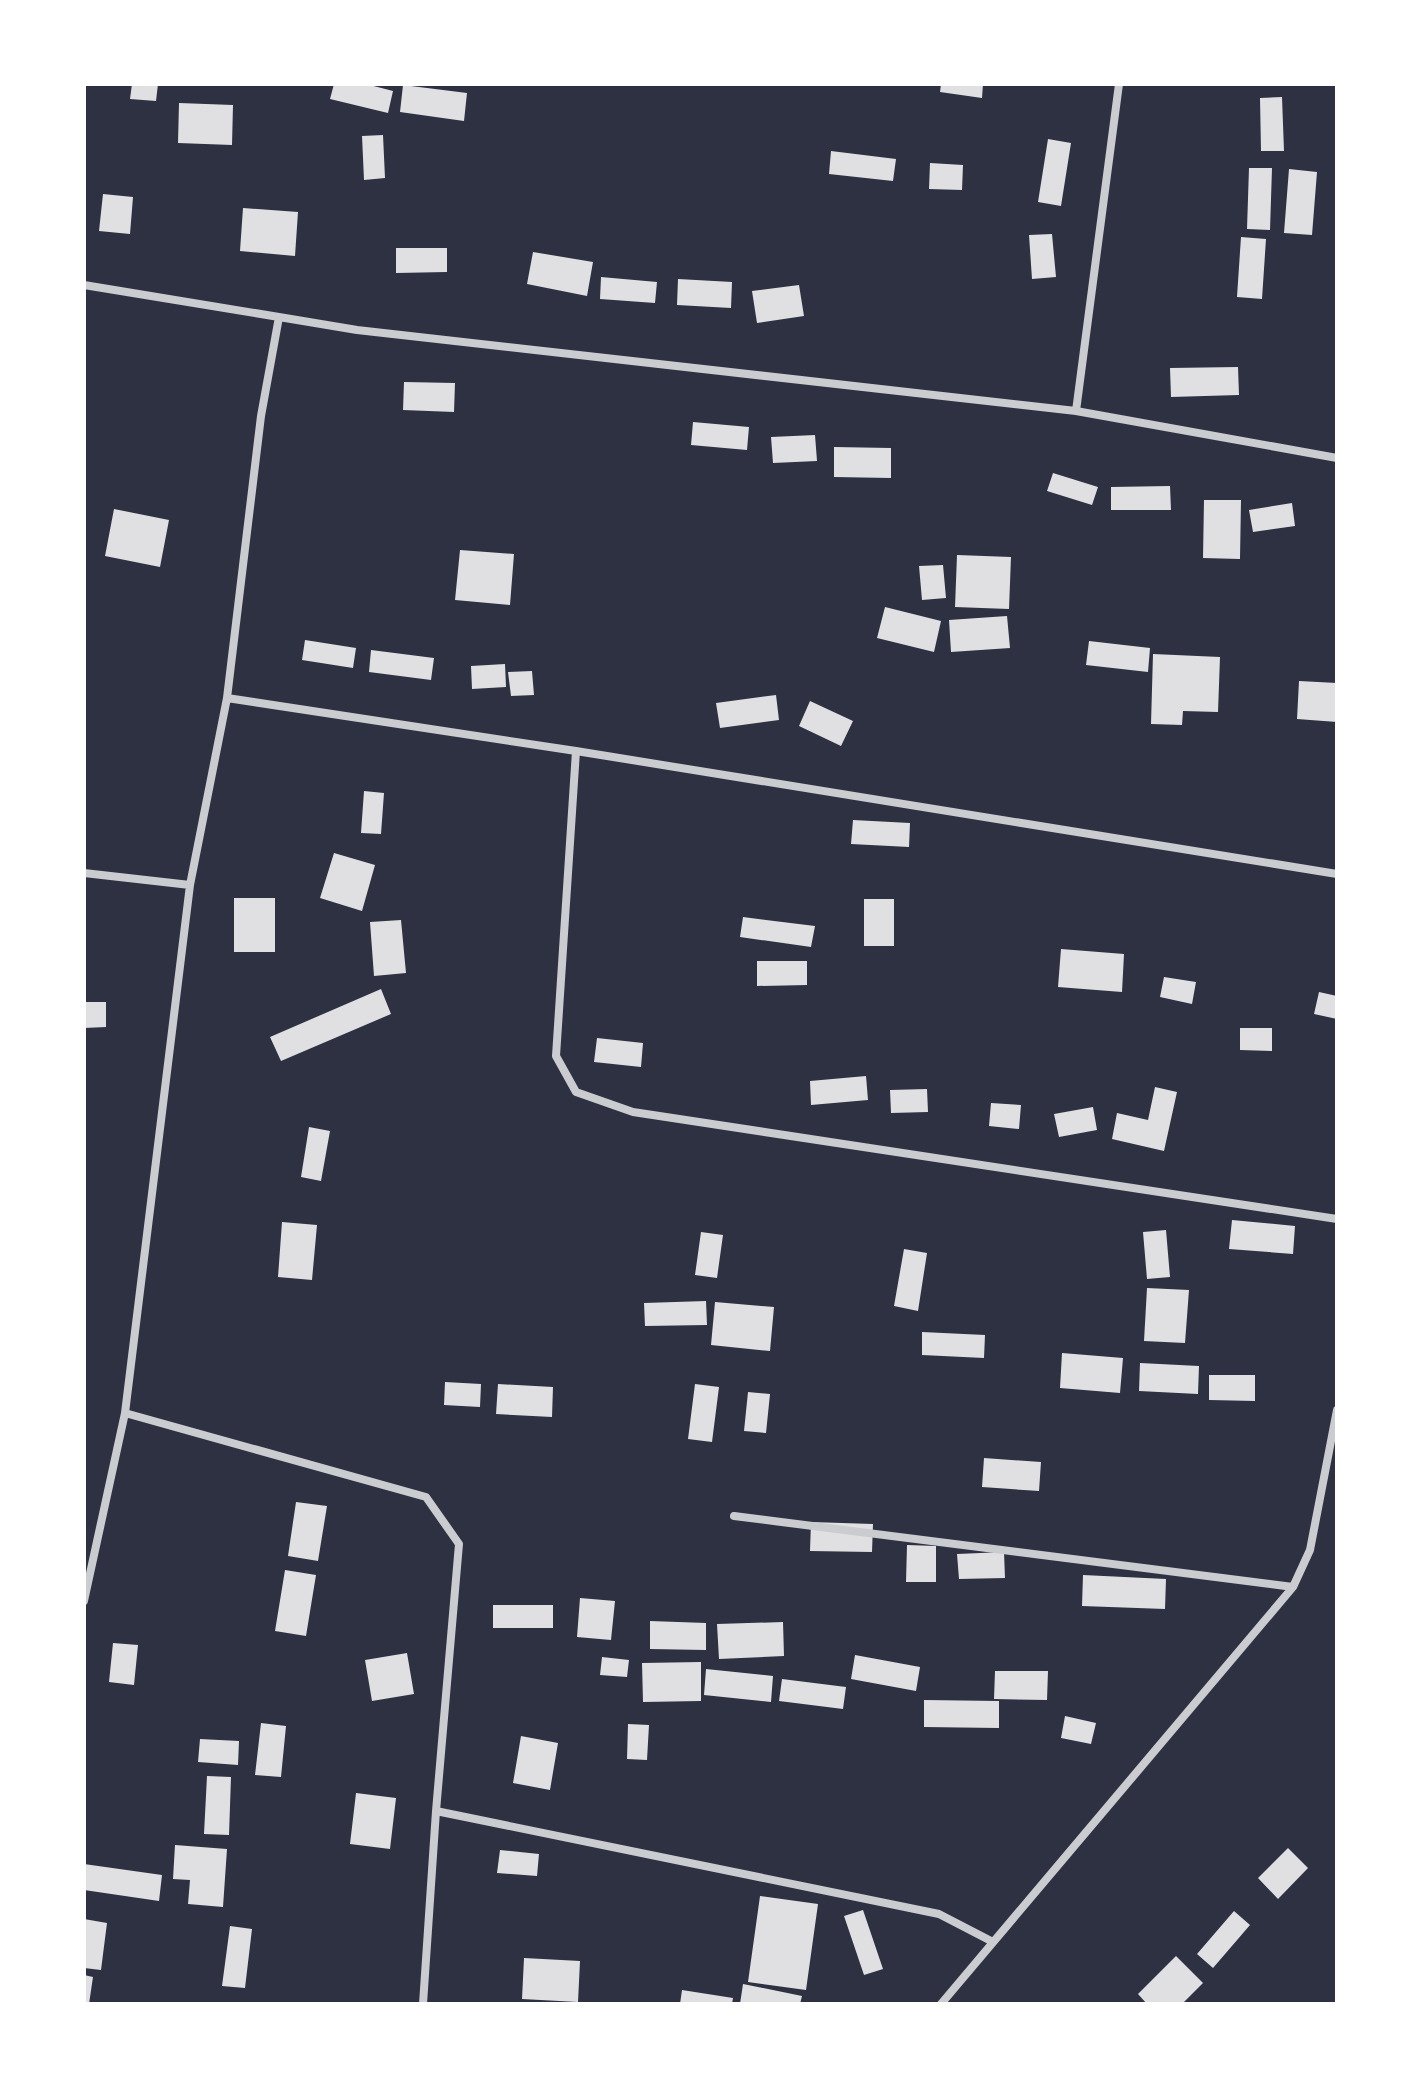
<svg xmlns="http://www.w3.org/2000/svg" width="1421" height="2088" viewBox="0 0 1421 2088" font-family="'Nunito Sans',sans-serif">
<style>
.building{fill:#e0e0e3}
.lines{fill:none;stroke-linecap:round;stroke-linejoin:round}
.minor{stroke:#caccd0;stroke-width:8}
</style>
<rect width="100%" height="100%" fill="#2d3142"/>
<path class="building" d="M132,84H158L156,101L130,99Z
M334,84H366L393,91L388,113L330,99Z
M941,84H983L982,98L940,92Z
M403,85L467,93L464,121L400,112Z
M1282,97L1284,151H1261L1260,98Z
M179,103L233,105L232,145L178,143Z
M383,135L385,178L364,180L362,136Z
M1048,139L1071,143L1061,206L1038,202Z
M831,151L896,159L893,181L829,174Z
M930,163L963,165L962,190L929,189Z
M1249,168H1272L1270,230L1247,229Z
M1289,169L1317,172L1312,235L1284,233Z
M103,194L133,197L130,234L99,231Z
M243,208L298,212L295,256L240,251Z
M1052,234L1056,277L1032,279L1029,235Z
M1241,237L1266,239L1262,299L1237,297Z
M396,248H447V272L396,273Z
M533,252L593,262L587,296L527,284Z
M601,277L657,282L655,303L600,299Z
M678,279L732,282L731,308L677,305Z
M799,285L804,316L757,323L752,291Z
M1238,367L1239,395L1171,397L1170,368Z
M404,382L455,383L454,412L403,410Z
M693,422L749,427L747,450L691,445Z
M815,435L817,461L773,463L771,437Z
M834,447L891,448V478L834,477Z
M1053,473L1098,487L1092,505L1047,491Z
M1170,486L1171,510H1111V487Z
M1204,500H1241L1240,559L1203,558Z
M1292,503L1295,526L1253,532L1249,510Z
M114,509L169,520L160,567L105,556Z
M460,550L514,554L510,605L455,600Z
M957,555L1011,557L1009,609L955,607Z
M943,565L946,598L922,600L919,566Z
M885,607L941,621L934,652L877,638Z
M1007,616L1010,648L951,652L949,620Z
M305,640L356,648L353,668L302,660Z
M1089,641L1150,648L1148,672L1086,665Z
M371,650L434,658L431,680L369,672Z
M1153,654L1220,657L1218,712L1183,711L1182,725L1151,724Z
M505,664L506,687L472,689L471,666Z
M532,671L534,695L511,696L508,672Z
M1299,681L1337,683V722L1297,719Z
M776,695L779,720L720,728L716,703Z
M810,701L853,721L841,746L799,726Z
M364,791L384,793L381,834L361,833Z
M853,820L910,823L909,847L851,844Z
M334,853L375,865L362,911L320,898Z
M234,898H275V952H234Z
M864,899H894V946H864Z
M743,917L815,926L811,947L740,937Z
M401,920L406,973L374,976L370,922Z
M1061,949L1124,954L1122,992L1058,987Z
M757,961H807V985L757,986Z
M1164,977L1196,982L1192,1004L1160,997Z
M381,989L391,1014L281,1061L270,1037Z
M1319,992L1337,996V1019L1314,1014Z
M84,1002H106V1027L84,1028Z
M1240,1028H1272V1051L1240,1050Z
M597,1038L643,1043L641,1067L594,1062Z
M866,1076L868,1100L811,1105L810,1081Z
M1155,1087L1177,1092L1164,1151L1112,1139L1117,1113L1148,1120Z
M927,1089L928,1112L891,1113L890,1090Z
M991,1103L1021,1105L1019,1129L989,1126Z
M1093,1107L1097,1130L1059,1137L1054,1114Z
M309,1127L330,1131L321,1181L301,1177Z
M1232,1220L1295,1226L1293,1254L1229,1249Z
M282,1222L317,1225L312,1280L278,1277Z
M1166,1230L1170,1277L1147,1279L1143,1232Z
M701,1232L723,1235L717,1278L695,1275Z
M904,1249L927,1253L918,1311L894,1306Z
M1147,1288L1189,1290L1185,1343L1144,1341Z
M706,1301L707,1325L645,1326L644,1303Z
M715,1302L774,1307L770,1351L711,1345Z
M922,1332L985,1335L984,1358L922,1355Z
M1062,1353L1123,1358L1120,1393L1060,1388Z
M1140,1363L1199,1366L1198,1394L1139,1391Z
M1209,1375H1255V1401L1209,1400Z
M445,1382L481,1384L480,1407L444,1405Z
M498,1384L553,1387L552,1417L496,1414Z
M695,1384L719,1387L712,1442L688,1439Z
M748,1392L770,1394L766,1433L744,1431Z
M984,1458L1041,1462L1039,1491L982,1487Z
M296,1502L327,1506L318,1561L288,1556Z
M811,1522L873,1524L872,1552L810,1551Z
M907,1545L936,1546V1582H906Z
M1004,1552L1005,1578L959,1579L957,1554Z
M285,1570L316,1575L306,1636L275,1631Z
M1083,1575L1166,1579L1165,1609L1082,1606Z
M580,1598L615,1601L611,1640L577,1637Z
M493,1605H553V1628H493Z
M650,1621L706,1623V1650L650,1649Z
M783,1622L784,1656L719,1659L717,1624Z
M113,1643L138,1645L134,1685L109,1682Z
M407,1653L414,1694L372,1701L365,1660Z
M855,1655L920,1667L916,1691L851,1679Z
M602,1657L629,1660L627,1677L600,1675Z
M701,1662V1701L643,1702L642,1663Z
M706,1669L773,1676L771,1702L704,1695Z
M995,1671H1048L1047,1700L994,1699Z
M782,1679L846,1687L843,1709L779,1701Z
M924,1700L999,1701V1728L924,1727Z
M1065,1716L1096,1723L1091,1744L1061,1738Z
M261,1723L286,1726L281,1777L255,1775Z
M628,1724L649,1725L647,1760L627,1759Z
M521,1736L558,1743L550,1790L513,1783Z
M200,1739L239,1741L238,1765L198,1762Z
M207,1776L231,1777L229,1835L204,1834Z
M356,1793L396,1798L390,1849L350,1844Z
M175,1845L227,1849L223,1907L188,1904L190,1880L173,1879Z
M1288,1848L1308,1868L1278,1899L1258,1878Z
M500,1850L539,1854L537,1876L497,1873Z
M84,1864L162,1875L159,1901L84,1890Z
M760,1896L818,1904L806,1990L748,1982Z
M863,1910L883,1969L864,1975L844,1916Z
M1234,1911L1250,1925L1213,1968L1197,1954Z
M84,1919L107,1923L101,1970L84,1968Z
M230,1926L252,1929L245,1988L222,1986Z
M1176,1956L1203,1983L1182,2004H1147L1138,1994Z
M524,1958L580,1961L578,2002L522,1999Z
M84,1975L93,1977L89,2004H84Z
M743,1984L802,1996L800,2004H740Z
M682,1990L733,1998L732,2004H680Z"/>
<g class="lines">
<path class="minor" d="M84,285L279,317
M1076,411L1337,458
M227,698L576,751L1337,874
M576,751L556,1056L576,1092L633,1112L1337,1219
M84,873L190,885
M125,1413L426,1497L459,1544L436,1811L423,2004
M734,1516L1293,1587L1310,1550L1337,1410
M84,1601L125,1413L190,885L227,698L261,416L279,317L357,330L1076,411L1119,84
M436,1811L939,1914L993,1942
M941,2004L1293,1587"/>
</g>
<rect width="1421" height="2088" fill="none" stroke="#ffffff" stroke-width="172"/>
</svg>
